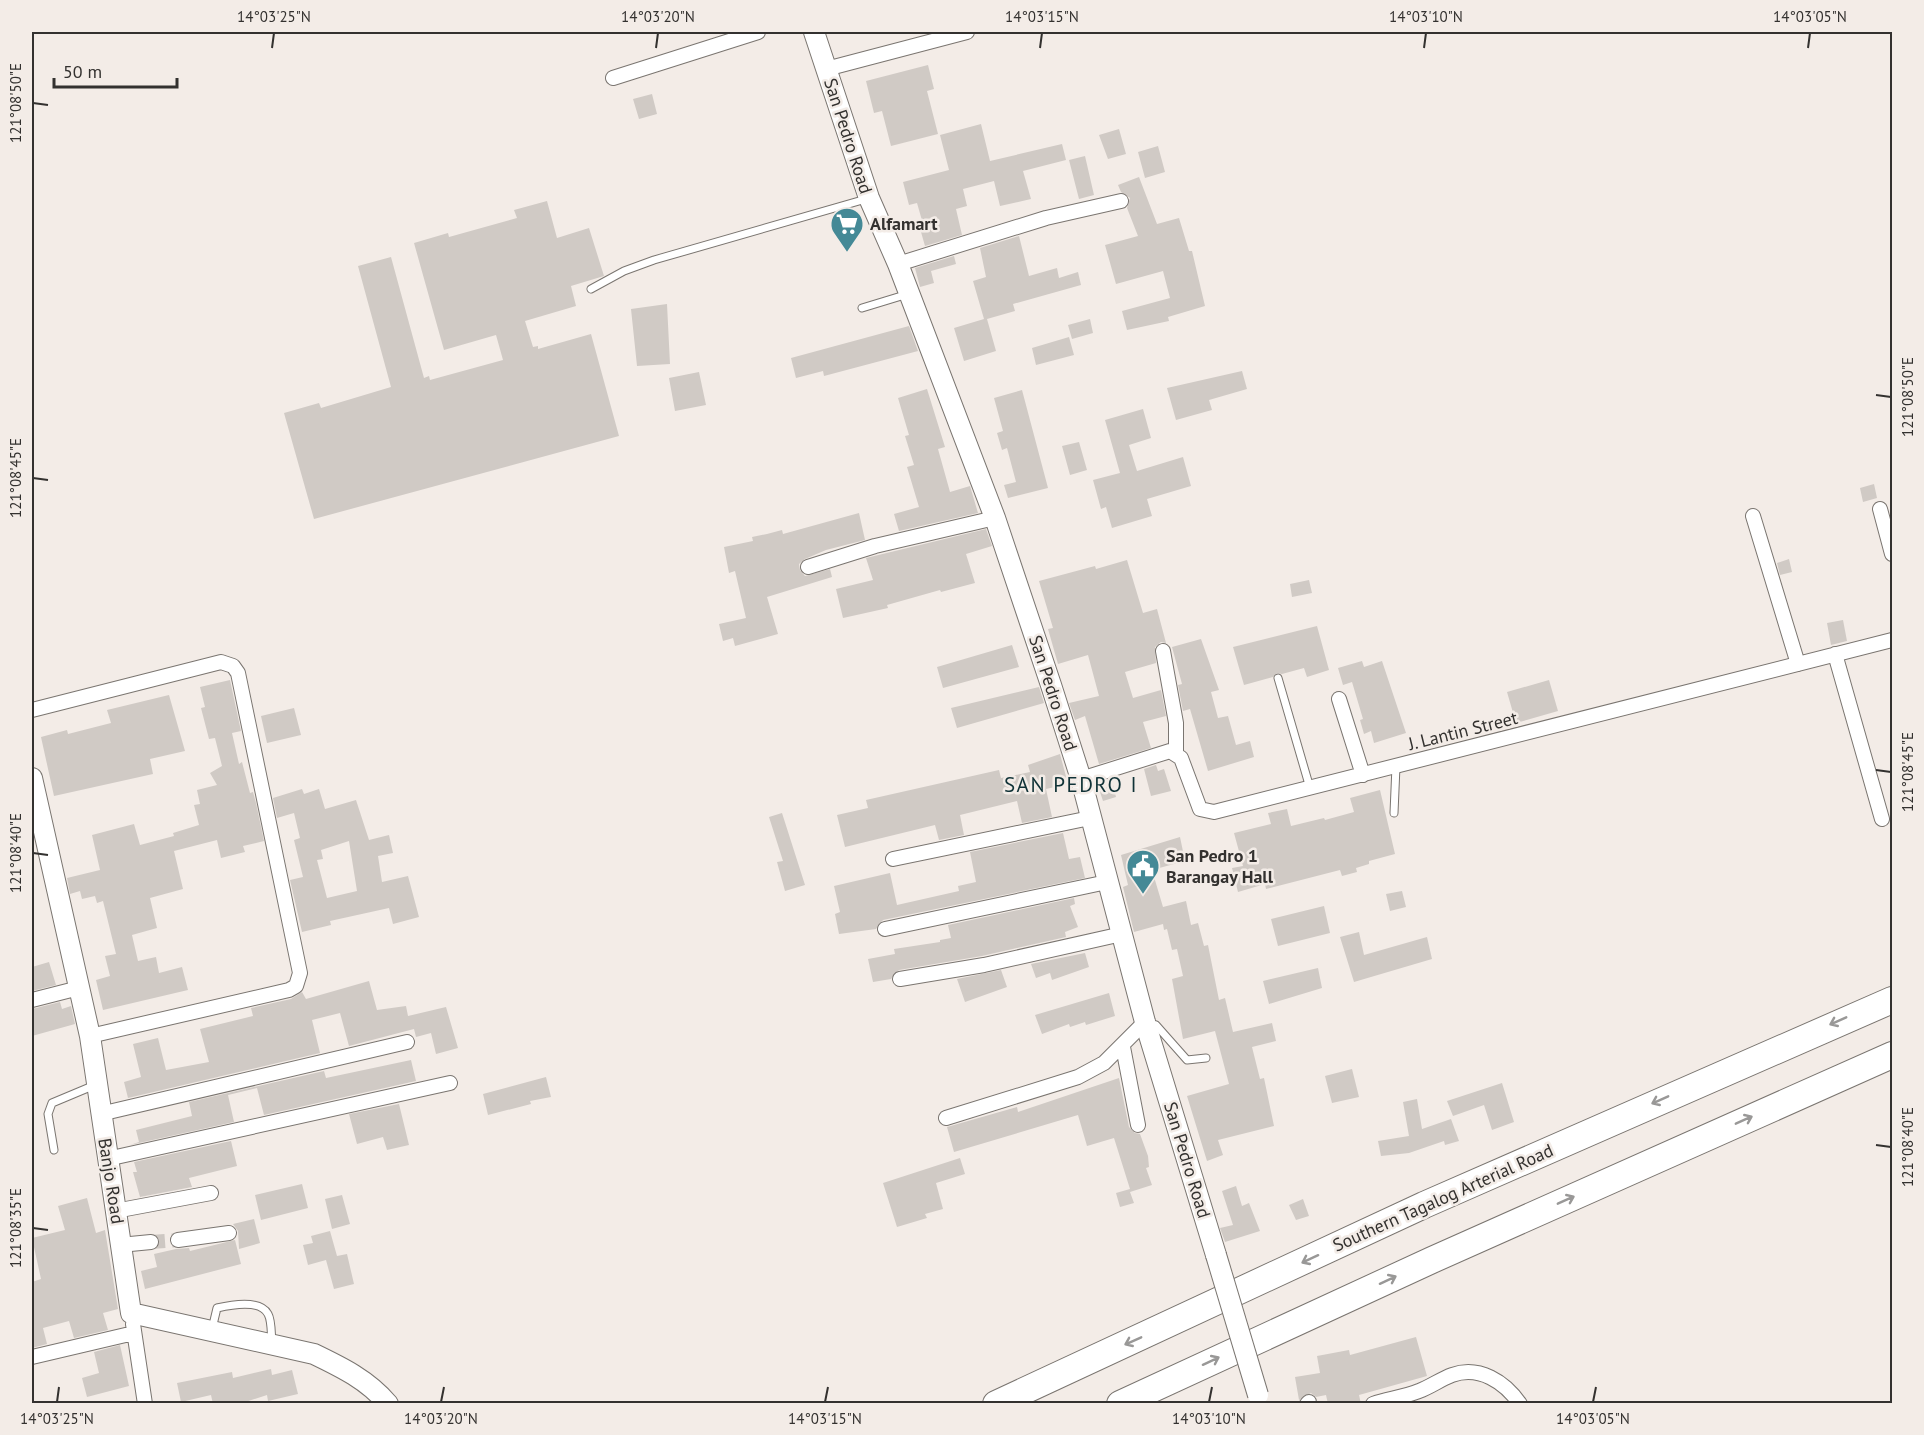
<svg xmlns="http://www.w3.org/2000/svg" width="1924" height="1435" viewBox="0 0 1924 1435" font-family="'PT Sans',sans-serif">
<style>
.building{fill:#d0cac5;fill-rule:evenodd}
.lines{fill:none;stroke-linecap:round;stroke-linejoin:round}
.street-tunnel{stroke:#cdc7c2;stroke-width:14;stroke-dasharray:14 7;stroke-linecap:butt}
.lane-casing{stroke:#7a7570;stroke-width:9}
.street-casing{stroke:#7a7570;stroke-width:16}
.secondary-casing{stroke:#7a7570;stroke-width:22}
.highway-casing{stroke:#7a7570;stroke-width:28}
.lane{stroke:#fff;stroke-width:7}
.street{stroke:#fff;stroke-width:14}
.secondary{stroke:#fff;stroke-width:20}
.highway{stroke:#fff;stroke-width:26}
.secondary-bridge-casing{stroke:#7a7570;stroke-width:22;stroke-linecap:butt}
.secondary-bridge{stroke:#fff;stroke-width:20}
.oneway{stroke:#999897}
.ticks{fill:none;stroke:#33312f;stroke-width:2}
.labels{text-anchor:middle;stroke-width:5;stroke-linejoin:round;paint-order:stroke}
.street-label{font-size:18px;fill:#33312f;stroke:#f3ece7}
.poi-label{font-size:18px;font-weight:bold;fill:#33312f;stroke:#f3ece7;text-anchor:start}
.quarter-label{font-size:21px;letter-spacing:1.5px;fill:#103237;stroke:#f3ece7}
.neatline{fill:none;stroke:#33312f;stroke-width:2}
.ticks-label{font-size:15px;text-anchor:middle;fill:#33312f}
</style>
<rect width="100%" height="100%" fill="#f3ece7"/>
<path class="building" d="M928,65L934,89L927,91L938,134L891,146L882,111L874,113L866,81Z
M652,94L657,114L639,119L633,99Z
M981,124L990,161L1062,144L1066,160L1023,171L1031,199L1000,206L994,181L963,189L967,206L956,209L962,235L925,246L921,232L925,231L917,203L909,205L903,182L949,170L940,135Z
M1119,129L1126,154L1108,159L1099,135Z
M1158,146L1165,172L1145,178L1138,152Z
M1085,156L1094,195L1079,199L1069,160Z
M1139,177L1157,224L1179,218L1189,251H1192L1205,306L1168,317L1169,321L1127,330L1122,311L1170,298L1163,271L1116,284L1105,245L1138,236L1127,208L1130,198L1121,192L1118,185Z
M547,201L557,238L589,228L604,276L571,286L576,306L525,321L533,347L538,346V349L591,334L619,436L314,519L284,413L319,403L321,408L391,387L358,266L391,257L424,378L429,376L430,380L503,360L496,335L444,350L414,243L448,233L449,237L517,218L514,210Z
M1019,236L1029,276L1057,268L1059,278L1078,272L1081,285L1013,304L1015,311L987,319L996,351L964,361L954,328L984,319L973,281L986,277L980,248Z
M954,256L956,264L931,271L934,283L920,287L915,268Z
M667,304L670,364L637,366L631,309Z
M1090,319L1093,333L1072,339L1068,325Z
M909,326L918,351L824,376L823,371L796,378L791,358Z
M1069,337L1074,355L1036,365L1032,348Z
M1242,371L1247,389L1209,400L1212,410L1176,420L1167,388Z
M699,372L706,405L675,411L669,378Z
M927,389L945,447L938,449L950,492L970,486L978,513L899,531L894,514L919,507L907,467L914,465L905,436L909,435L898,398Z
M1022,390L1048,488L1008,498L1004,485L1016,482L1007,448L1002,450L997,433L1003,431L994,398Z
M1143,409L1151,438L1129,445L1137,471L1183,457L1191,486L1147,499L1152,516L1112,528L1106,507L1101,509L1093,480L1120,473L1105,420Z
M1079,442L1087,470L1070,475L1062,446Z
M1874,484L1877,498L1863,502L1860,488Z
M859,513L865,540L826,550L805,559L799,564L800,570L805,576L830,569L832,577L767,597L778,634L735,646L733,638L723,641L719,624L746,618L735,571L729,573L724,547L753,541L752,537L767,534L782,530L783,534Z
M986,529L992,546L966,554L975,583L941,592L940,590L887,605L888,608L843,618L836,589L873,580L866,558Z
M1789,559L1792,572L1780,575L1777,563Z
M1127,560L1143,613L1157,609L1166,643L1161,642L1155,647L1156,663L1125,672L1133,698L1161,690L1166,716L1143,722L1151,748L1099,764L1085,716L1075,720L1069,703L1099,696L1088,655L1058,664L1048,629L1053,628L1039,581L1095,566L1096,569Z
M1309,580L1312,593L1292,597L1290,584Z
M1843,620L1847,641L1831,645L1827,623Z
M1317,626L1329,670L1307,677L1304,668L1282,674L1277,673L1273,677L1244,685L1233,647Z
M1201,639L1219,690L1211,692L1218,718L1228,716L1236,745L1250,741L1254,757L1208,771L1190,709L1183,711L1178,685L1182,684L1172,647Z
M1012,645L1019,667L943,688L937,667Z
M1362,661L1364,667L1382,661L1406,733L1374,743L1371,731L1364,734L1360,720L1363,719L1352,682L1343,685L1338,668Z
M230,680L241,731L232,733L239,764L242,762L250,793L253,792L256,803L264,841L243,846L245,852L221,858L217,840L174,851L183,889L150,898L157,928L132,935L138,961L156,957L159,973L182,967L188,990L103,1010L96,980L110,976L105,956L116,954L103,901L97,903L95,896L82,899L80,891L70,894L67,878L100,870L92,835L134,824L140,845L174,836L173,833L199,825L194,805L200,804L197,790L217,785L210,773L222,766L215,738L209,739L201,708L205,707L200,687Z
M1549,680L1558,711L1516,723L1507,692Z
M1039,687L1044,703L957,728L951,708Z
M169,695L185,751L150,759L153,774L54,796L41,737L67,730L68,734L111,723L107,710Z
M294,708L301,735L267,743L261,716Z
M1060,754L1068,784L1046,789L1052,817L1022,823L1017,801L960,815L964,835L939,840L935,825L845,847L837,815L868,808L866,800L999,770L1001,778L1030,772L1028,765Z
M1156,765L1158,771L1164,769L1171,791L1151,796L1144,769Z
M1113,785L1116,797L1103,801L1099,789Z
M302,789L304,794L319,789L325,809L356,800L369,840L389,835L393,853L378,856L382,882L408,876L419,917L393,924L389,908L330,921L331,925L302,932L290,880L303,877L294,840L300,838L294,813L277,818L273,798ZM349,841L357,891L327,898L317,860L323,859L321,850Z
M1380,790L1395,854L1369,861V864L1356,868L1357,872L1342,876L1340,870L1266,889L1265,884L1238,892L1232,868L1243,866L1234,833L1271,824L1268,813L1287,809L1291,826L1324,818L1325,820L1354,812L1350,798Z
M782,813L805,885L785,891L777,862L783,861L769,817Z
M1063,833L1069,859L1080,857L1085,878L883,920L876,929L839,934L835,914L840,912L834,886L890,873L897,905L959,891L958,886L976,882L970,852Z
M1180,837L1185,861L1152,870L1163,907L1186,901L1191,925L1198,923L1204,946L1208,945L1219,1000L1225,998L1233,1032L1272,1023L1276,1041L1252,1047L1260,1079L1264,1078L1274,1126L1218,1140L1223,1155L1207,1161L1187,1096L1229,1084L1215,1031L1183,1039L1172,979L1183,976L1177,949L1172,950L1167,929L1164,930L1163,924L1134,932L1123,887L1128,885L1121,855Z
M1402,891L1406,907L1390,911L1386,894Z
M1074,898L1075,904L1070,906L1078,927L1065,932L1066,937L982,956L899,970L891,979L873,982L868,959L895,954L894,949L940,942V940L951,938L948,925Z
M1324,906L1330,933L1278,946L1271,919Z
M1359,932L1364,955L1427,937L1432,959L1354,982L1340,937Z
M1085,953L1089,967L1052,980L1050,973L1036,978L1031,964Z
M49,962L56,985L32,991V967Z
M1318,968L1322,988L1269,1004L1263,981Z
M1001,970L1007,987L965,1002L957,979Z
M369,981L377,1010L406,1006L408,1016L446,1007L458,1048L436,1054L431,1033L416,1037L414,1029L349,1046L340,1013L312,1020L320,1053L128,1098L124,1082L141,1077L133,1044L158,1038L166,1070L209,1062L200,1029L253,1016L251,1008L291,999L302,992L306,999Z
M1109,993L1115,1016L1086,1025L1085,1022L1070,1027L1069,1024L1042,1034L1035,1015Z
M60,1002L62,1009L71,1006L75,1024L32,1036V1009Z
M411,1060L416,1081L264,1115L257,1088L228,1095L234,1122L130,1145L139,1142L136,1130L192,1116L189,1102L324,1071L326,1078Z
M1352,1069L1359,1097L1332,1103L1325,1076Z
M546,1077L551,1097L530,1101L531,1104L488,1115L483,1094Z
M1119,1078L1129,1127L1135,1133L1140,1134L1148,1156L1149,1167L1146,1168L1152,1185L1130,1192L1134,1203L1120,1207L1116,1193L1130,1189L1114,1138L1087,1146L1078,1115L954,1152L947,1127L1017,1107L1018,1112Z
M1502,1083L1514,1122L1492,1130L1484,1105L1453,1116L1447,1101Z
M1417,1099L1422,1129L1451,1119L1459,1141L1445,1145L1444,1141L1409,1153L1381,1156L1378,1141L1409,1136L1403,1102Z
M399,1104L409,1145L387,1150L383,1137L357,1144L349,1114Z
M231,1141L237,1166L189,1178L192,1187L140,1197L133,1172H137L134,1162Z
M960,1158L965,1174L936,1183L943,1209L925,1214L927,1218L897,1227L883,1183Z
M302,1184L308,1208L261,1220L255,1195Z
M1236,1186L1242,1206L1249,1203L1260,1231L1225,1242L1220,1228L1233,1225L1222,1191Z
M342,1195L350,1224L332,1229L325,1199Z
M87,1198L96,1233L105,1230L118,1309L103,1313L108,1330L74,1338L69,1321L43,1328L47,1344L32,1348V1282L41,1279L32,1238L65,1230L58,1206Z
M1303,1199L1309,1216L1296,1220L1289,1205Z
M254,1219L260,1243L239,1249L238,1231L233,1224Z
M330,1231L337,1256L347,1254L354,1284L334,1289L326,1260L308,1265L303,1245L313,1243L311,1236Z
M235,1240L241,1264L145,1289L141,1271L157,1267L154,1254L176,1249L189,1248L190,1251Z
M1416,1337L1427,1376L1359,1395L1361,1404H1328L1326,1395L1316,1397L1311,1393L1299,1400L1295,1377L1320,1373L1317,1356L1349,1350L1350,1355Z
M120,1345L129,1386L87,1397L82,1378L99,1373L94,1352Z
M271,1369L272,1375L292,1370L298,1394L268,1401L267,1395L239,1404H213L211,1395L181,1402L177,1383L232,1372L233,1378Z"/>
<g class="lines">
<path class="street-tunnel" d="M151,1242L178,1240"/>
<g class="lane-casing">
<path id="lane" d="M591,289L624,271L654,260L866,199
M862,308L908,294
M1278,678L1310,788
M1394,813L1396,766
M1147,1023L1156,1025L1187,1060L1206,1058
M54,1150L48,1114L52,1103L95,1085
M212,1329L217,1308C230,1305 260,1299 268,1314C272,1321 271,1335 272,1343"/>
</g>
<g class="street-casing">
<path id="street" d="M826,69L967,32
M613,78L758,32
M898,264L1046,218L1121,201
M1880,509L1892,554
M1753,516L1798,664
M808,567L875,546L995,518
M1163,651L1176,723V752
M1835,654L1882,819
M1339,699L1363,775
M32,710L221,662L233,666L238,673L300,973L296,986L289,990L90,1036
M1081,779L1170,751L1181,758L1200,809L1214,812L1892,640
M893,859L1090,818
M885,929L1107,882
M900,979L984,965L1122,934
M32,1000L79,988
M1123,1047L1138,1125
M100,1114L407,1042
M946,1118L1078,1077L1104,1063L1145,1022
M107,1159L450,1083
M115,1211L211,1193
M178,1240L229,1233
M120,1245L151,1242
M133,1324L145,1404
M32,1357L134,1333
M1307,1404L1309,1402
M1373,1404C1388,1399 1404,1397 1419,1391C1430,1387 1441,1379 1452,1375C1479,1365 1505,1382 1520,1404"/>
</g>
<g class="secondary-casing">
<path id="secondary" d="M814,32L869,198L898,264L995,518L1051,685L1081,779L1145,1022L1216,1255
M32,778L90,1036L131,1313L314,1354C341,1367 368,1380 388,1404"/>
</g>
<g class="highway-casing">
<path id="highway" d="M996,1404L1424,1205L1892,1000
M1120,1404L1432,1260L1892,1055"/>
</g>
<use href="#lane" class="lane"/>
<use href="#street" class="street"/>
<use href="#secondary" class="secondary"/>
<use href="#highway" class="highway"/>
<g class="secondary-bridge-casing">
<path id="secondary-bridge" d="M1216,1255L1258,1395"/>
</g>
<use href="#secondary-bridge" class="secondary-bridge"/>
</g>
<defs><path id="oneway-shaft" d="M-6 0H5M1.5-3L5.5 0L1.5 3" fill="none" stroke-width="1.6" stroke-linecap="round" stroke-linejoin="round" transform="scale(1.5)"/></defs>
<g class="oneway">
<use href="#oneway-shaft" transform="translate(1838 1021) rotate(156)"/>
<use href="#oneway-shaft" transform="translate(1660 1100) rotate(156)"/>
<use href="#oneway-shaft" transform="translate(1744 1120) rotate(-24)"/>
<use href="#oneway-shaft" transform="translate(1566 1200) rotate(-24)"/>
<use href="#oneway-shaft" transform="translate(1310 1259) rotate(155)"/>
<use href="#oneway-shaft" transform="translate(1388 1280) rotate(-25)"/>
<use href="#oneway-shaft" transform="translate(1133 1341) rotate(156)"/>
<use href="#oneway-shaft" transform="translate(1211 1361) rotate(-25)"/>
</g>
<path class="ticks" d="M272,48L274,33M656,48L658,33M1040,48L1042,33M1424,48L1426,33M1808,48L1810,33M33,103L48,105M1876,395L1891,397M33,478L48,480M1876,770L1891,772M33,853L48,855M1876,1145L1891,1147M33,1228L48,1230M57,1402L59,1387M441,1402L444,1387M825,1402L828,1387M1209,1402L1212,1387M1593,1402L1596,1387"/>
<defs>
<g id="supermarket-pin" transform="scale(1.725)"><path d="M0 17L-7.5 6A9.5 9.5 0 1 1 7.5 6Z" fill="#448996" stroke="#f3ece7"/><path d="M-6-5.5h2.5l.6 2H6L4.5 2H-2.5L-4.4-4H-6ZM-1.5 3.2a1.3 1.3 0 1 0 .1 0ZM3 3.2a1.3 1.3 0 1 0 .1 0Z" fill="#fff"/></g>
<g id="civic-pin" transform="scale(1.725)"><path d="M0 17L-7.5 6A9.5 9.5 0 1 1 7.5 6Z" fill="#448996" stroke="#f3ece7"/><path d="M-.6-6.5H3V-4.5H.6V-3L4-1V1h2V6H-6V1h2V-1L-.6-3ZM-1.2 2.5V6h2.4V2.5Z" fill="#fff"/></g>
</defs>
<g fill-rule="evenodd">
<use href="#supermarket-pin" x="847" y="224"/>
<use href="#civic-pin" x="1143" y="866"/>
</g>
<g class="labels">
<g class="street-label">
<text transform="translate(848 136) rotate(72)" y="6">San Pedro Road</text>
<text transform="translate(1053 693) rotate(72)" y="6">San Pedro Road</text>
<text transform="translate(1463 731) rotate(-14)" y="6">J. Lantin Street</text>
<text transform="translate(1187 1160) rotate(73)" y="6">San Pedro Road</text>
<text transform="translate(111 1181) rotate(81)" y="6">Banjo Road</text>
<text transform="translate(1443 1198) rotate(-24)" y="6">Southern Tagalog Arterial Road</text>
</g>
<g class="poi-label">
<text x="870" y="230">Alfamart</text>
<text x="1166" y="862">San Pedro 1<tspan x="1166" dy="21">Barangay Hall</tspan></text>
</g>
<g class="quarter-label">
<text x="1071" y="792">SAN PEDRO I</text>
</g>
</g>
<rect width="1924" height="1435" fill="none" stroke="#f3ece7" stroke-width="66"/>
<path d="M54 78v9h123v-9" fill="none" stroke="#33312f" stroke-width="3"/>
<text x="63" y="78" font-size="18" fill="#33312f" stroke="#f3ece7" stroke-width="4.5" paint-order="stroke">50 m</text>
<rect x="33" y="33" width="1858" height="1369" class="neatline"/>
<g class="ticks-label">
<text x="274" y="22">14°03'25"N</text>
<text x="658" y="22">14°03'20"N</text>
<text x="1042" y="22">14°03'15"N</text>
<text x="1426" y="22">14°03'10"N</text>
<text x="1810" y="22">14°03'05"N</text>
<text transform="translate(16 103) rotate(-90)" y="5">121°08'50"E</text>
<text transform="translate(1908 397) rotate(-90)" y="5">121°08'50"E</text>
<text transform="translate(16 478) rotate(-90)" y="5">121°08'45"E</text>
<text transform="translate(1908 772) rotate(-90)" y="5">121°08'45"E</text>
<text transform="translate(16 853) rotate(-90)" y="5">121°08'40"E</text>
<text transform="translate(1908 1147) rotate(-90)" y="5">121°08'40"E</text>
<text transform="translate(16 1228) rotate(-90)" y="5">121°08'35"E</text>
<text x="57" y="1424">14°03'25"N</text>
<text x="441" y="1424">14°03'20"N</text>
<text x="825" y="1424">14°03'15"N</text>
<text x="1209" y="1424">14°03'10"N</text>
<text x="1593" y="1424">14°03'05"N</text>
</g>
</svg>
